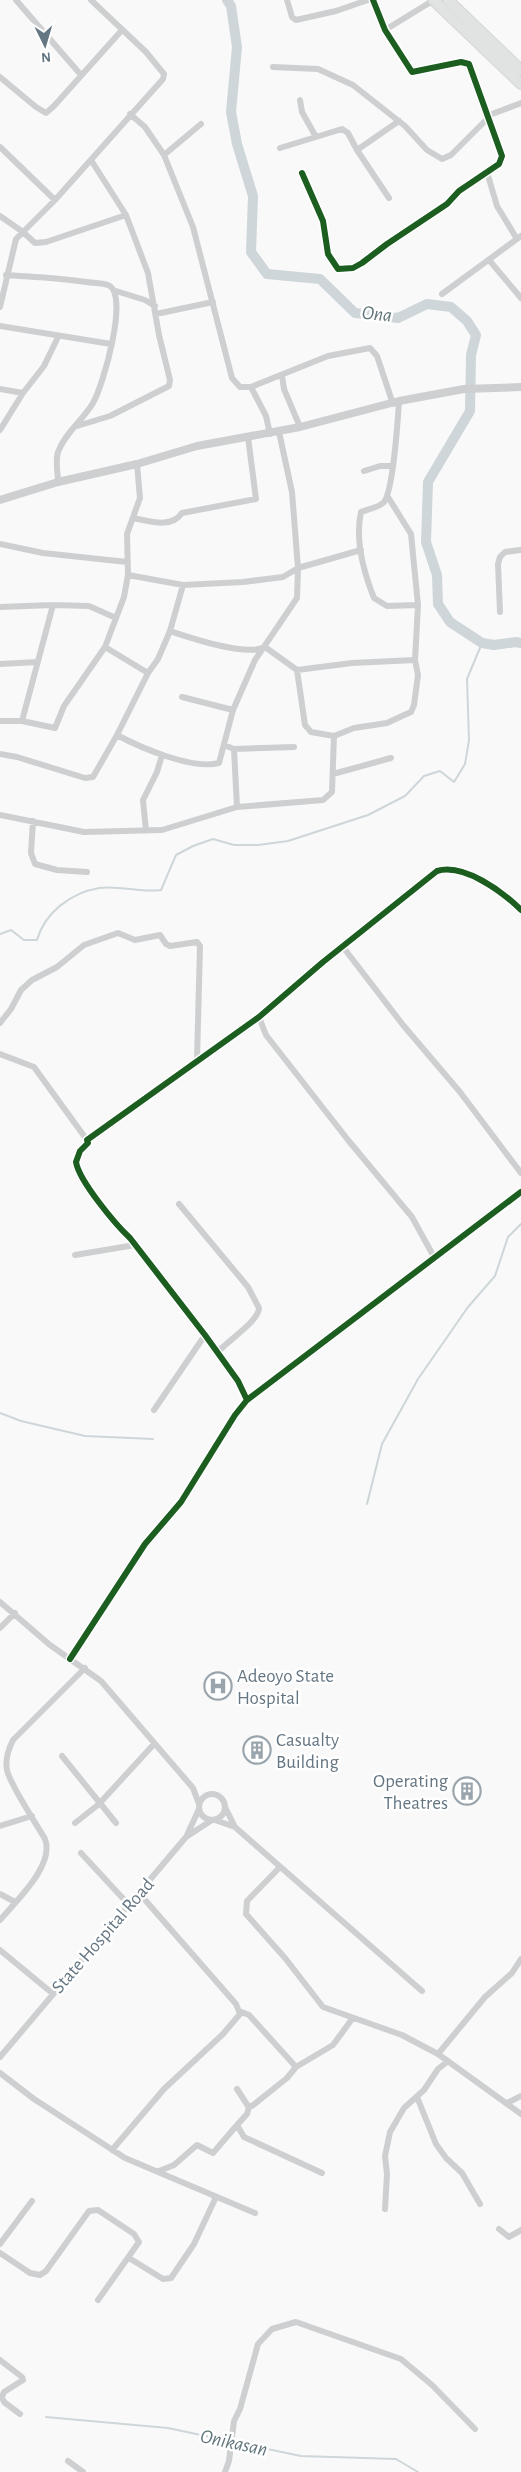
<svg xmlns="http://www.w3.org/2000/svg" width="521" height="2472" viewBox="0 0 521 2472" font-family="'Alegreya Sans',sans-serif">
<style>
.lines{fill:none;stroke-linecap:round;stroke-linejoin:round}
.stream{stroke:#ced6d9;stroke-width:2}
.river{stroke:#ced6d9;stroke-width:10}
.primary-casing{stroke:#d5d6d7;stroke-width:12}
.minor{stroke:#cecfd0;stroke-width:6}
.tertiary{stroke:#cecfd0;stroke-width:8}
.primary{stroke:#e1e2e2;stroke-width:10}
.cycleway-casing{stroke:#fff;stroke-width:9}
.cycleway{stroke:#1b5e20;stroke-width:6}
.labels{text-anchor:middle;stroke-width:5;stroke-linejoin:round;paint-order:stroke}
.poi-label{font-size:19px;fill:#657683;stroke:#fff;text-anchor:start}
.street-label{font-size:19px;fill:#657683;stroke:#fff}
.water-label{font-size:20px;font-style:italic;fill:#60757c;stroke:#fff}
</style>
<rect width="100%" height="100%" fill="#f9f9f9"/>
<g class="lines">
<path class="stream" d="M0,934L11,930L24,940H37C45,912 71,893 99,888C120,885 141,893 161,890L176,855L193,846L213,839L234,845H258L288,841L368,815L405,796L424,776L440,771L454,782L465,764L469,740L467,679L482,643
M0,1413L21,1421L85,1436L153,1439
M367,1504L382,1444L418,1379L468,1307L495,1276L508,1237L521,1224
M46,2417L168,2428L229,2441
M234,2442L301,2456L396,2459L418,2472"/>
<path class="river" d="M227,0L231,6L237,47L231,112L237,144L253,196L251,252L267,274L320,279L355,313L398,318L427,304L451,307L467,321L476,335L471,355L470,411L428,482L426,542L437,575L438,604L450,622L482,643L494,645L516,642L521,643"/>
<g class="primary-casing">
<path id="primary" d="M433,0L521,84
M448,0L521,70"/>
</g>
<path class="minor" d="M16,0L81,75
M287,0L292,17L296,20L336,11L368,0
M385,30L434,0
M273,67L318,69L353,85L405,126L427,150L442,159L451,155L492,114L521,103
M0,77L36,107L46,113L54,106L122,30
M300,100L302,112L316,137
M130,114L145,127L164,155L193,227L232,378L240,387H251L266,416L270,434
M0,147L55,200
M280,148L342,129L348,133L357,150L399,121
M357,150L389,198
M164,155L201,124
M487,172L497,206L517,239
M302,173L323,221L328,254L338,269L353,268L362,263L387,244L447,204L459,191L499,164L502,156L469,64L461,62L412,72L385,30L373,0
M0,216L23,232L35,243L46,242L126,215
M489,260L521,298
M6,275C33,277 59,278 86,282C93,283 102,283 108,285C130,293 103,386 93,403C83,420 65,433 58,452C55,461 58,473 58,482
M116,291L145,300L155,306
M442,294L521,236
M0,307L16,239L55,200L163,79L164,74L146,52L91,0
M156,314L213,302
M0,326L111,344
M282,375L284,389L300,427
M251,387L328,356L370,348L377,356L393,404
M0,389L23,393
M77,426L110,416L169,386L170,380L159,335L148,273L126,215L91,160
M0,430L23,393L44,366L58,337
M364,471L380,466H393
M388,497L411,534L418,605
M133,518C150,521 171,529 182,513L256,499L248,437
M0,544L43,553L127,562
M128,575L183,585L243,582L283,577L298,568L361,550
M0,607L53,605L89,606L116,618
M500,612L498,564L500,557L505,552L520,550
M170,631C191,638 246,657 265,647L297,670L352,663L415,660
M105,647L148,673
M0,664L37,662
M297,670L305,725L311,732L334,736L354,728L387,723L402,716L411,712L414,705L418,675L415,660L418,605L387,606L374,598C364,573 355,539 361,512C368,509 377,508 383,503C393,495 398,417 399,401
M182,697L233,710
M0,721H22L55,728L64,706L105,647L124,597L128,575L127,534L140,498L137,464
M22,721L53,605
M117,735C141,748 193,770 219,763L233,710L255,660L297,598L298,568L292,492L279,432
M224,745L234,749L294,747
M234,749L237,807L323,800L332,792L334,736
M0,754L17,757L85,778L93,777L117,735L148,673L158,659L170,631L183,585
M333,774L391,758
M0,815L84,832L162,830L237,807
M33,821L31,853L35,864L57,870L87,872
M146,831L143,800L157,772L162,755
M343,947L403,1025L460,1092L521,1173
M259,1017L266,1035L348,1140L412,1217L434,1257
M0,1023L11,1009L21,990L32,980L57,967L84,945L118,933L135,940L160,935L166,944L170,946L197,942L200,946L197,1060
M0,1054L34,1067L87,1140
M179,1204L248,1287L259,1308C259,1321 227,1341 217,1353
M75,1255L135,1245
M247,1400L238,1381L205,1335L130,1238C116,1225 79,1181 76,1162L80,1151L88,1143L87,1140L259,1017L323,962L437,871C464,863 503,892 521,910
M154,1410L205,1335
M0,1602L50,1645L101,1681L193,1788L199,1804
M0,1628L15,1613
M70,1659L145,1544L181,1502L235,1415L247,1400L521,1192
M62,1756L116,1823
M199 1807a13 13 0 1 1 26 0a13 13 0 1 1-26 0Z
M225,1807L235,1827
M215,1820L235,1827L422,1991
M75,1823L99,1804L154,1744
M0,1826L32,1816
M187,1835L199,1809
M81,1853L129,1905
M280,1867L247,1901L246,1914L285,1958L323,2007L402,2035L438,2054L521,2114
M0,1894L15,1902
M0,1920C16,1901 55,1865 45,1839C36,1823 10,1785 7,1770C5,1760 9,1748 13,1740L85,1668
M0,1950L52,1993
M239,2011L249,2015L296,2067
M438,2054L485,1997L512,1973L521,1959
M0,2057L186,1837L212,1820
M0,2073L34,2099L125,2158L255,2213
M237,2089L248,2106H252L287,2078L296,2067L333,2045L352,2019
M417,2097L436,2144L446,2158L462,2173L480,2204
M507,2103L521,2096
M249,2107L247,2114L237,2125L244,2137L322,2173
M112,2150L164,2089L223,2034L240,2014L236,2004L139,1893
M159,2171L174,2165L197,2145L213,2153L237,2125
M385,2209L387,2174L385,2156L390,2132L404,2108L424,2090L438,2069L448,2061
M499,2229L509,2237L521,2230
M0,2244L32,2201
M0,2253L30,2273L40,2275L46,2271L89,2211L98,2210L134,2234L139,2242L98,2300
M129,2258L163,2279L171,2278L194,2244L216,2197
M0,2360L22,2377L23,2380L4,2392L2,2397L4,2402L20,2414
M68,2461L83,2472
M225,2472L229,2461L234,2421L240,2409L258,2344L272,2329L296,2322L401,2359L432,2385L475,2429"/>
<path class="tertiary" d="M0,500L58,482L137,464L197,446L300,427L399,401L464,389L521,387"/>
<use href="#primary" class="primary"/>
<g class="cycleway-casing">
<path id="cycleway" d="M302,173L323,221L328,254L338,269L353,268L362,263L387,244L447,204L459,191L499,164L502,156L469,64L461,62L412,72L385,30L373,0
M247,1400L238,1381L205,1335L130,1238C116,1225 79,1181 76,1162L80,1151L88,1143L87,1140L259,1017L323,962L437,871C464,863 503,892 521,910
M70,1659L145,1544L181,1502L235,1415L247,1400L521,1192"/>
</g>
<use href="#cycleway" class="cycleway"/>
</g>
<defs>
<g id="hospital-ring" transform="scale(1.4375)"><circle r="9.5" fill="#fff" stroke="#99a4ac" stroke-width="1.5"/><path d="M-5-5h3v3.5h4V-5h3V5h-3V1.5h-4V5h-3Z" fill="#99a4ac"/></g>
<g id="building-ring" transform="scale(1.4375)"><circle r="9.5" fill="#fff" stroke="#99a4ac" stroke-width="1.5"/><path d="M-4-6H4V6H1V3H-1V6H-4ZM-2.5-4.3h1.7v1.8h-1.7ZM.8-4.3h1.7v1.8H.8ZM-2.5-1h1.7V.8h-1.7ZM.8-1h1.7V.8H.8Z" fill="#99a4ac"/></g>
</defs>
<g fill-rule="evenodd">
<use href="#hospital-ring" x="218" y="1686"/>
<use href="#building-ring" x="257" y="1750"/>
<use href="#building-ring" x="467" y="1791"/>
</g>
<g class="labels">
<g class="poi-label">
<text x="237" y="1682">Adeoyo State<tspan x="237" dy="22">Hospital</tspan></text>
<text x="276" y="1746">Casualty<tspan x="276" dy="22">Building</tspan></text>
<text x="448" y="1787" text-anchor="end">Operating<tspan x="448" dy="22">Theatres</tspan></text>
</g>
<g class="street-label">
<text transform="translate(102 1935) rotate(-49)" y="7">State Hospital Road</text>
</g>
<g class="water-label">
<text transform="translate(377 313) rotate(6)" y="7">Ona</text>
<text transform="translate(234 2442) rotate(12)" y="7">Onikasan</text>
</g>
</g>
<g transform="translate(45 45) rotate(175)" stroke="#ffffff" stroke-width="4" paint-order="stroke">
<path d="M0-4L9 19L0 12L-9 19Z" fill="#657683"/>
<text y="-8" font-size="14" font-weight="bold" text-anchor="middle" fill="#657683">N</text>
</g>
</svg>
